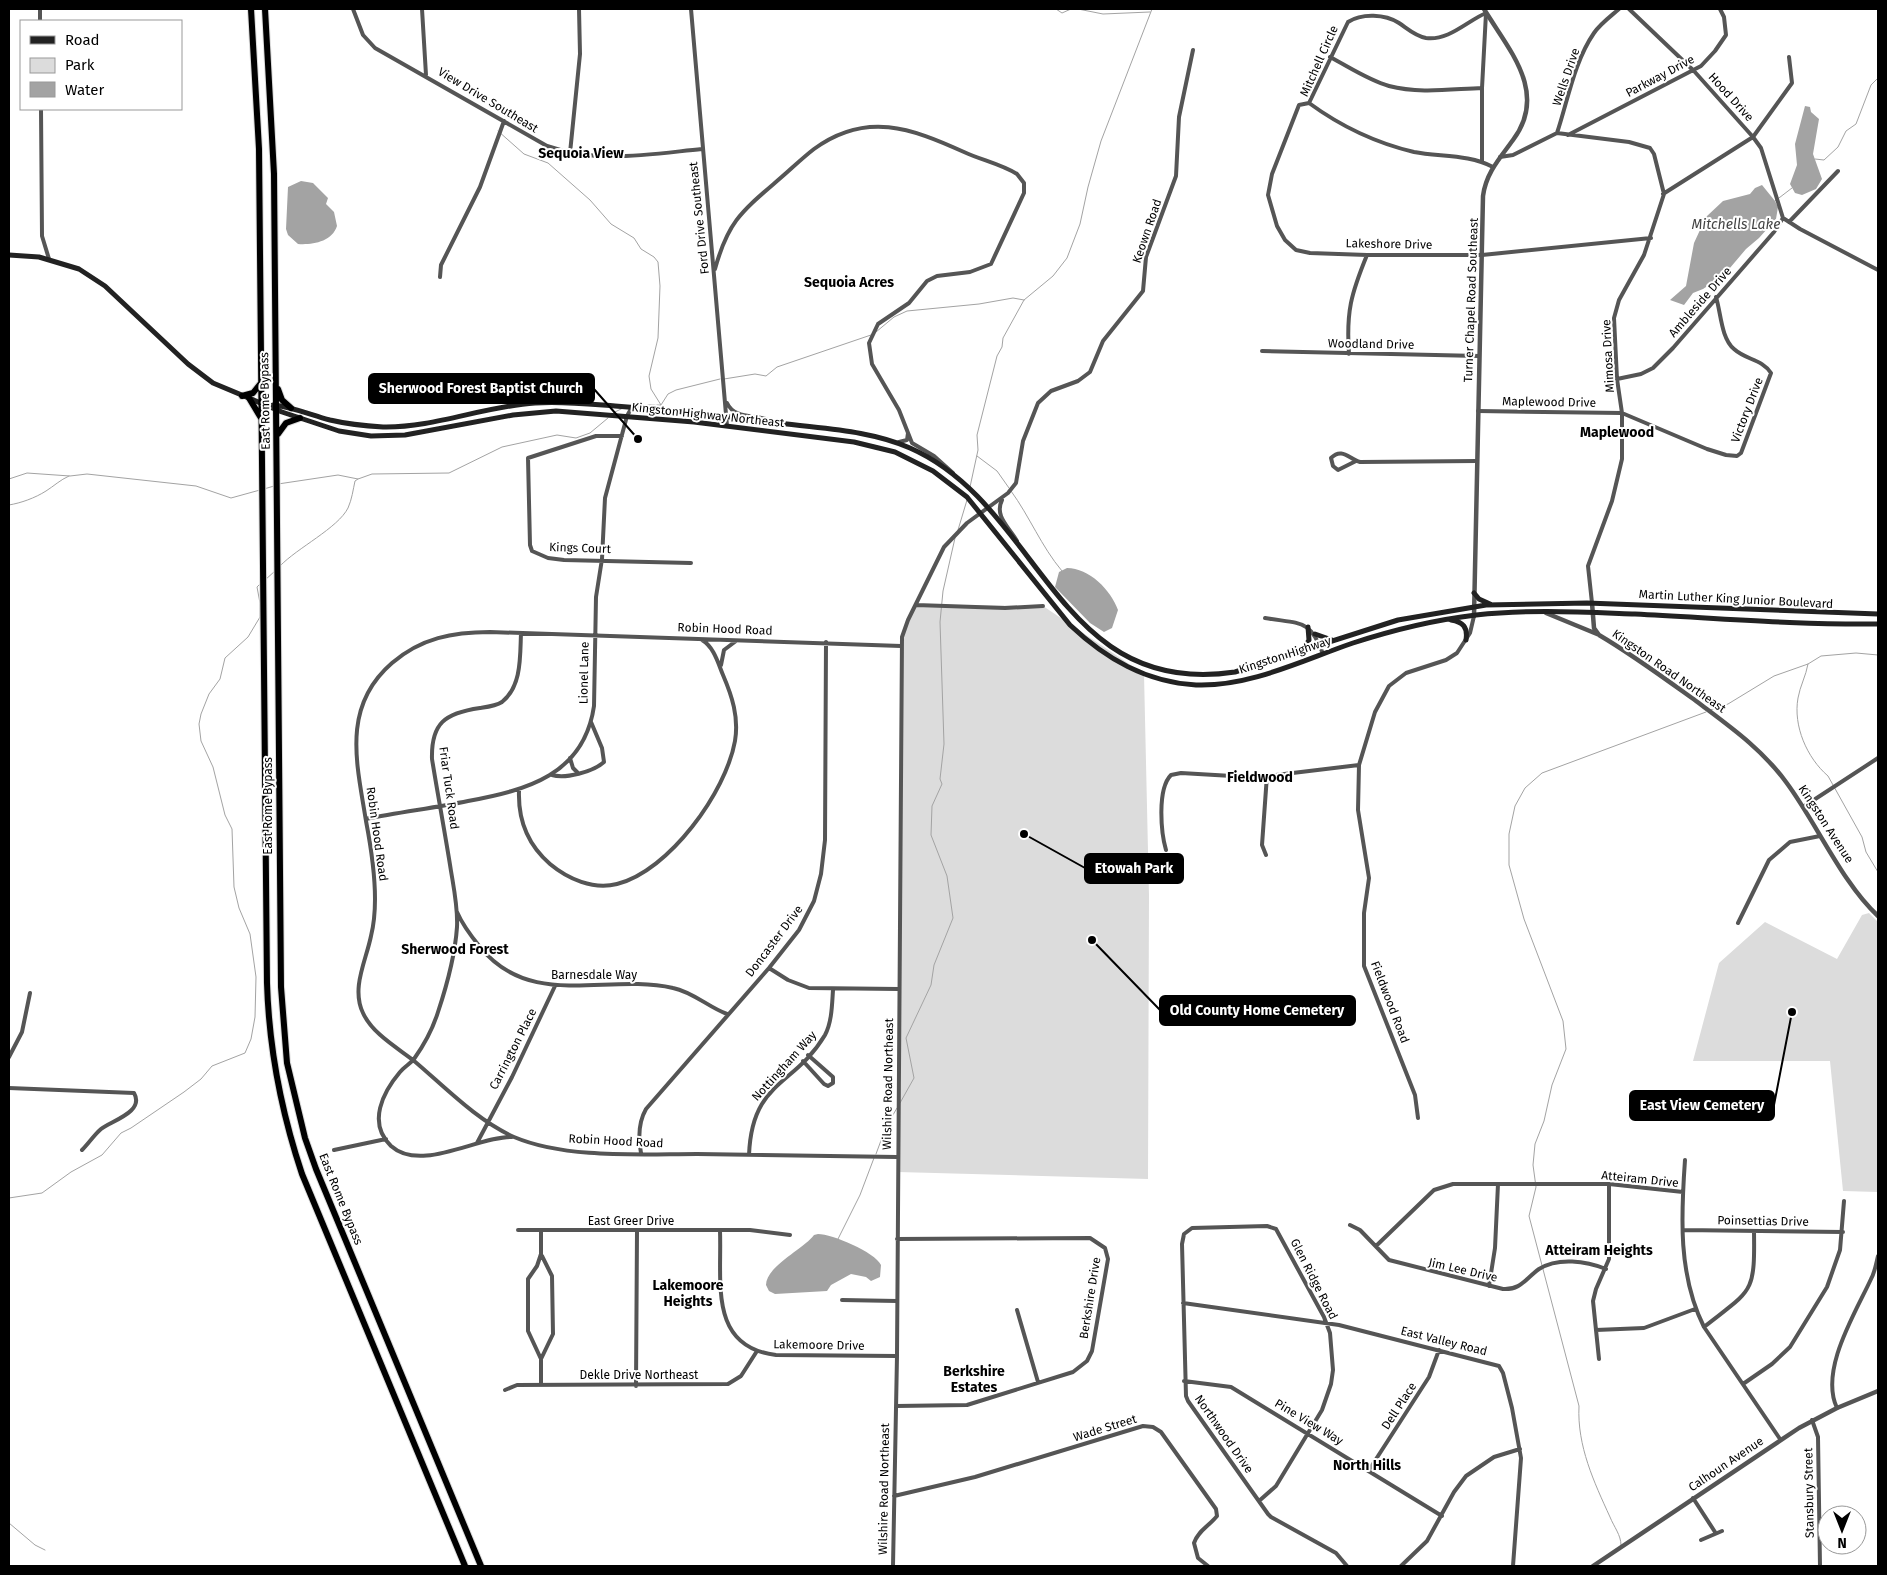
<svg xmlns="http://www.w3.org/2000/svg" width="1887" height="1575" viewBox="0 0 1887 1575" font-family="'Fira Sans',sans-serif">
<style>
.green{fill:#dcdcdc}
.water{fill:#a3a3a3}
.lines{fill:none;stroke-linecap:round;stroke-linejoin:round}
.stream{stroke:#a3a3a3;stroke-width:1}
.trunk-casing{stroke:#dbdbdb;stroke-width:8}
.minor{stroke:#555;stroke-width:4}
.tertiary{stroke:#555;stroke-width:4.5}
.secondary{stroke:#222;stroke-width:5}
.trunk{stroke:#000;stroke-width:6}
.labels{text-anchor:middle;stroke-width:4;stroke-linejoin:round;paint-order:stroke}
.street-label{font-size:12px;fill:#000;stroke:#fff}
.neighbourhood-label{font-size:14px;font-weight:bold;fill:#000;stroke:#fff}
.water-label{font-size:14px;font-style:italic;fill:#444;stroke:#fff}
.leader{fill:none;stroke:#000;stroke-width:2}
.callout-dot{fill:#000;stroke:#fff;stroke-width:2}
.callout{fill:#000;stroke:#000;stroke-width:2}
.callout-label{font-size:14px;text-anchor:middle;font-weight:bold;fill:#fff}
</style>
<rect width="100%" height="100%" fill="#fff"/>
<path class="green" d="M916,605L1043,606L1144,674L1149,895L1148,1179L898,1172L902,637Z
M1869,913L1878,922V1192L1843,1191L1830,1061H1693L1719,963L1765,922L1837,959L1862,915Z"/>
<path class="water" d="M1805,106L1810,107L1811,112L1819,119L1813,154L1822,179L1816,189L1802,195L1795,193L1790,184L1797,165L1795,144Z
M301,181L313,183L328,198L326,204L334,212L337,226C332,242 312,245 298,244L288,235L286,229L288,187Z
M1762,185L1775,201L1778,207L1776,219L1759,238L1746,249L1724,275L1703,289L1693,293L1684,305L1670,300L1686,286L1694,243L1706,217L1723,201L1750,194L1755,188Z
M1067,568C1089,568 1111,590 1118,610L1112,628L1104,632L1090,623L1055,587L1059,572Z
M818,1234C832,1234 875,1252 881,1265L880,1277L871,1281L866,1277L851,1274L831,1285L827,1291L775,1294L769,1291L766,1285C766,1266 804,1249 814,1235Z"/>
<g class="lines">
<path class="stream" d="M1056,9L1062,13L1071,9
M1078,9L1103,14L1150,12
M498,131L524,154L548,163L590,200L611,224L634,238L641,249L654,257L658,262L660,286L658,338L649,376L651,389L661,405
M1815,159L1824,160L1838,147L1846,131L1856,124L1871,85L1878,78
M1775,201L1792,188
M876,332L894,317L907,311L979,304L1013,298L1024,300
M724,379L755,374L766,376L777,367L871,335
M633,405H661
M661,405L668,394L676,390L720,379
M613,413L623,408
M977,456L997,471L1009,488
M9,479L27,473L70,476L87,474L196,486L231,498L260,490
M278,484L338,475L358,479L372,474L449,473L502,447L557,435L576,438L590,433L608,418
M970,487L978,450L977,435L997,356L1002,347L1003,338L1024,300L1053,276L1067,258L1080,224L1088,187L1101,141L1152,9
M264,489L274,486
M1011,491C1030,517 1041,546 1062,571
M9,505C21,503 35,498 46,491C54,486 60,480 69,476
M958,530L967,500
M280,566C297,548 338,528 348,508C352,499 353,490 355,481L358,479
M265,580L275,571
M1808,664C1806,676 1800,686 1798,698C1793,726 1807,758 1828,776L1862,837L1866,852L1878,872
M1710,710L1728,704L1774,676L1808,664L1821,656L1856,653L1878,655
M900,1103L914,1078L906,1038L931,985L934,965L953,918L947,876L931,835L932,806L942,784L940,779L944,744L940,622L943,591L955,538
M876,1154L886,1127L897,1108
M9,1198L42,1193L71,1172L102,1155L121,1133L131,1128L184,1092L201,1079L212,1066L245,1053L251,1039L255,1017L256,977L250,934L239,908L234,887L232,829L225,815L213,767L201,741L199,724L201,714L209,694L220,679L225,658L248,637L260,617V603L257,587L260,584
M838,1239L860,1195L874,1158
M9,1523L35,1545L45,1550
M1621,1545C1621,1535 1614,1527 1610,1517C1594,1482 1577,1446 1579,1406L1529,1216L1536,1187L1533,1165L1535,1144L1544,1121L1552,1085L1566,1049L1563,1021L1524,919L1509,865V834L1515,806L1525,788L1542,773L1706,712"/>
<g class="trunk-casing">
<path id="trunk" d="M251,9L259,149L267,983C269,1050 281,1111 302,1174L465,1566
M265,9L274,174L281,987L287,1063L305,1138L316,1169L481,1566
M278,389L282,400L291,408
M242,396L253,393L261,383
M249,398L261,418
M278,434L286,423L300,418"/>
</g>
<path class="minor" d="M40,9V21
M353,9L363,35L375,48L547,146C597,164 651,154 702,149
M422,9L426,75
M691,9L727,426
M1629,9L1694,71L1753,137L1761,148L1783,218
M1330,57C1349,67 1368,80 1389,86C1419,94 1452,89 1482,88
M1309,103L1299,105L1272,174L1268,195L1277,226L1285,240L1296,250L1310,253L1367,255H1482L1651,238
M1309,103L1348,22C1362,13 1385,14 1399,23C1408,29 1415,36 1426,38C1449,41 1467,21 1486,13L1482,88V161
M1309,103C1339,125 1376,143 1414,152C1440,157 1469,154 1493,167
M41,109L42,236L49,259
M1557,133L1629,142L1650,148L1654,154L1664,194L1644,255L1619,300L1614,318L1617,379L1622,413V459L1612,501L1588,566L1592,603
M1557,133C1568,100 1574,62 1594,33C1600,24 1611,16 1619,9
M1568,135L1701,66L1715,51L1726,35L1724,17L1720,9
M570,153L580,54L579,9
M1500,157L1513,155L1557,133
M1663,194L1753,137L1792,83L1789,57
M1783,218L1800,229L1878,270
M1789,222L1838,171
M715,269C728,222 741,212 777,181C789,171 801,159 814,149C866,111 911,128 964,152C981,160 1001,164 1017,174L1024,183V193L991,264L970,272L937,276L927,281L909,303L878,324L869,343L872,364L899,410L912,443L934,456L953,473
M440,277L441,265L480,187L504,121
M1262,351L1479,356
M1349,354C1346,312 1351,294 1367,255
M1617,379L1641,374L1653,368L1673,348L1774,232L1783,218
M727,403C734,418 751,415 766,419
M1478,411L1622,413L1707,449L1726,455L1737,456L1741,453L1771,373C1762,359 1746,360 1734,349C1721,338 1721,313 1716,297
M622,436H596L528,458L530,545L532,551L548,558L564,560L691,563
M899,442L907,440L908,433
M1356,461L1338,470L1333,466L1331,458C1342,447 1349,459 1360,462L1477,461
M1002,500C994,516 1009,527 1017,541
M916,605L1005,608L1043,606
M1265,618C1299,624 1310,618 1323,654
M721,665L724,650L736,641
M570,758L573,768L578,773
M552,775C565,779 593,772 604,762L602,748L591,722
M519,791C518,820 528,845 550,864C568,879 593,890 617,884C669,871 726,792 735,741C739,717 732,696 723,675C718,663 714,647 702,640
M1803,807L1878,758
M366,819C400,812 434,808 468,801C527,790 584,775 594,706L596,597L602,559L605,498L627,416L632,407
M1166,850C1161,833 1157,789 1171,775L1181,773L1232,776L1276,775L1359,765
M1266,855L1262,845L1267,775
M457,912C463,926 471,936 480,947C531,1010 606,973 673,988C693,992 708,1007 727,1014
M1738,923L1769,860L1790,842L1820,836
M769,968L788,980L809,988L899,989
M9,1057L22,1032L30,993
M803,1061L824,1084L828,1086L833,1083V1077L808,1055
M9,1088L134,1093C145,1112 111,1121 101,1129C94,1135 89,1143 82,1150
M1418,1118L1415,1095L1364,966V913L1369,878L1358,810L1359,765L1375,712L1389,686L1406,673L1446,660L1457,653L1470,633L1474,616
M512,1137C478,1136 421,1173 391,1146C367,1123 383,1092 400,1072C404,1067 410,1064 414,1059C424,1045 433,1028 438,1012C447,985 455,956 457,927C458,908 454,889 451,871C445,833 438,796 432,759C431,723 445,713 480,708C487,707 496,706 502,702C522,686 520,656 521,633
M477,1143L512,1077L555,986
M334,1150L386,1139
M641,1153C638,1137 638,1123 646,1109L769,968L799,930L814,901L821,874L825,840L826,642
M749,1155C752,1080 794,1087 825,1035C832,1022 832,1004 833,990
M897,1157C831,1156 764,1155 697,1154C640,1154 566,1159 514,1137C476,1120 444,1086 413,1060C396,1047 372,1033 363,1013C351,988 366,961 371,936C374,924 375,912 375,899C375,873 371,847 366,821C357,764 341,707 392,663C421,638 453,632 490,632L901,646
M1685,1160C1681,1216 1678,1275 1704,1327L1780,1439
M1350,1225L1360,1230L1389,1260L1503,1289C1521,1290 1525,1279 1539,1269C1558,1257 1586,1261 1606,1269
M518,1230H750L790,1235
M1683,1230L1843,1232
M541,1231V1254L537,1266L528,1279V1331L541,1359V1385
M720,1231C722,1281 708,1347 776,1355L897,1356
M1376,1246L1434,1190L1453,1184H1609L1683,1192
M1489,1286L1495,1248L1498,1184
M842,1300L897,1301
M1183,1303L1339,1325L1499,1366L1503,1373L1512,1408L1521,1458L1513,1566
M1017,1310L1038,1382
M1704,1327C1752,1289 1755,1295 1754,1231
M1596,1330L1644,1328L1695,1309
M541,1359L553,1334L552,1276L542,1256
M1599,1359L1593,1301L1596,1289L1609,1259V1184
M1184,1381L1231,1387L1442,1516
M1743,1384L1772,1364L1790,1347L1827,1287L1840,1250L1844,1201
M636,1386L637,1231
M505,1390L517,1385L728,1384L741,1376L757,1351
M896,1406L967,1405L1073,1372L1087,1361L1092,1351L1108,1259L1105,1248L1090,1238L897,1239
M1837,1408C1819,1370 1856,1312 1871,1279C1875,1272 1876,1264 1878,1256
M1812,1420L1818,1437L1820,1566
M1369,1470L1429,1377L1439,1350
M894,1496L975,1477L1143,1426L1153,1427L1161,1432L1216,1509L1217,1516C1209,1526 1198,1531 1194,1543L1198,1558L1208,1566
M1693,1498L1715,1532
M1259,1501L1276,1486L1322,1410L1331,1384L1333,1370L1330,1333L1324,1317L1276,1229L1267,1226L1192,1228L1184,1234L1182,1244L1186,1396L1188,1401L1268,1514L1271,1517L1336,1553L1347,1566
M1701,1540L1722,1531
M893,1566L897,1356L902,637L908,620L944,547L967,523L1008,493L1016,483L1023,441L1038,403L1051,391L1078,381L1090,372L1103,341L1143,291L1146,257L1176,176L1179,117L1193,50
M1401,1566L1427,1541L1454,1492L1466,1476L1494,1457L1520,1449"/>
<path class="tertiary" d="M1592,603L1594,628L1599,635C1633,655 1664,678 1696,701C1729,726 1761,748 1786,782C1816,822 1842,883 1878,916
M1546,613L1597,634
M1474,616L1483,196C1486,173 1500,158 1513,140C1549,92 1508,49 1484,9
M1593,1566L1799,1428L1837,1408L1878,1391"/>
<path class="secondary" d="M9,255L39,257L79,269L105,286L188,364L213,383L282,412L339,431L371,436L405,435L513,415L556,411L694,422L854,442L895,452L933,471L967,497L1070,625C1106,659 1146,682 1196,685C1250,687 1303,660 1353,643C1393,630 1434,620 1476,615C1529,609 1582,612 1635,614C1716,618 1797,625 1878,624
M273,405C293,407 311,415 330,420C347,424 365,426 383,427C434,428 484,406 535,403C562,401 589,404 615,406C670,410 725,416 779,423C823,429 869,430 910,448C1042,506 1056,699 1235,672L1398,620L1486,605L1587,603L1878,614
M1474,593L1479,599L1490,604
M1451,620C1463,622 1468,627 1466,640
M1315,634L1332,640
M1303,650L1309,640L1308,627"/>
<use href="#trunk" class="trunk"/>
</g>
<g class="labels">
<g class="street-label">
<text transform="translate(1319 61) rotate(-66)" y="4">Mitchell Circle</text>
<text transform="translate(1660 76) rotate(-28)" y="4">Parkway Drive</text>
<text transform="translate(1566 77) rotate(-71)" y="4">Wells Drive</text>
<text transform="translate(1731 97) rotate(48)" y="4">Hood Drive</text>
<text transform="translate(488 100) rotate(31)" y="4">View Drive Southeast</text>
<text transform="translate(699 218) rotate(-96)" y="4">Ford Drive Southeast</text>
<text transform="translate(1147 231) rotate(-71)" y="4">Keown Road</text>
<text transform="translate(1389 244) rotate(1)" y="4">Lakeshore Drive</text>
<text transform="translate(1471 300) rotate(-88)" y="4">Turner Chapel Road Southeast</text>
<text transform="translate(1700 302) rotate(-49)" y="4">Ambleside Drive</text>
<text transform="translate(1371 344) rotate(1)" y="4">Woodland Drive</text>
<text transform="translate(1608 356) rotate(-93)" y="4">Mimosa Drive</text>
<text transform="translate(265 401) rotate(-91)" y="4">East Rome Bypass</text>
<text transform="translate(1549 402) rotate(1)" y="4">Maplewood Drive</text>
<text transform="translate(1747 410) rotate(-69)" y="4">Victory Drive</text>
<text transform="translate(708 415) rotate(6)" y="4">Kingston Highway Northeast</text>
<text transform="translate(580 548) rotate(2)" y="4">Kings Court</text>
<text transform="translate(1736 599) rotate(3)" y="4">Martin Luther King Junior Boulevard</text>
<text transform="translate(725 629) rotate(2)" y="4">Robin Hood Road</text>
<text transform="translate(1285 655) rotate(-18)" y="4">Kingston Highway</text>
<text transform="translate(1669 671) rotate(35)" y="4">Kingston Road Northeast</text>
<text transform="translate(584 673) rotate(-89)" y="4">Lionel Lane</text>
<text transform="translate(449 788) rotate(82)" y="4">Friar Tuck Road</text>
<text transform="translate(268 806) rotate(-90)" y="4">East Rome Bypass</text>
<text transform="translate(1826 824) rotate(57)" y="4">Kingston Avenue</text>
<text transform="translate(377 834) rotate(82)" y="4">Robin Hood Road</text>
<text transform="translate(774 941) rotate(-53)" y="4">Doncaster Drive</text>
<text x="594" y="979">Barnesdale Way</text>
<text transform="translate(1390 1002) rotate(69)" y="4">Fieldwood Road</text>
<text transform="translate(513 1049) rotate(-63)" y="4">Carrington Place</text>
<text transform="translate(784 1066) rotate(-48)" y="4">Nottingham Way</text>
<text transform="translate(888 1084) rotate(-89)" y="4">Wilshire Road Northeast</text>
<text transform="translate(616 1141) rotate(3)" y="4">Robin Hood Road</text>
<text transform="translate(1640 1179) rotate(6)" y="4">Atteiram Drive</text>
<text transform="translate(341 1199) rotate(68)" y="4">East Rome Bypass</text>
<text x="631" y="1225">East Greer Drive</text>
<text transform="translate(1763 1221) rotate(1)" y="4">Poinsettias Drive</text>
<text transform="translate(1463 1270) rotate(13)" y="4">Jim Lee Drive</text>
<text transform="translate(1314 1279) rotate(63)" y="4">Glen Ridge Road</text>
<text transform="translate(1090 1298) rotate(-81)" y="4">Berkshire Drive</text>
<text transform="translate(1444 1341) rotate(14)" y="4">East Valley Road</text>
<text transform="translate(819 1345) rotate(1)" y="4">Lakemoore Drive</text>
<text x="639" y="1379">Dekle Drive Northeast</text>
<text transform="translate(1399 1406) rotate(-57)" y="4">Dell Place</text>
<text transform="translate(1309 1422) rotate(31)" y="4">Pine View Way</text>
<text transform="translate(1105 1428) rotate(-17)" y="4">Wade Street</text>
<text transform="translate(1224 1434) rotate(55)" y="4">Northwood Drive</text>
<text transform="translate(1726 1464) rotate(-34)" y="4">Calhoun Avenue</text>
<text transform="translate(884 1489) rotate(-89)" y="4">Wilshire Road Northeast</text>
<text transform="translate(1809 1493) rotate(-91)" y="4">Stansbury Street</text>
</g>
<g class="neighbourhood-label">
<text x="581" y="158">Sequoia View</text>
<text x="849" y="287">Sequoia Acres</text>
<text x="1617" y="437">Maplewood</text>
<text x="1260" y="782">Fieldwood</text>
<text x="455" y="954">Sherwood Forest</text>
<text x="1599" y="1255">Atteiram Heights</text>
<text x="688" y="1290">Lakemoore<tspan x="688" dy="16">Heights</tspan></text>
<text x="974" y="1376">Berkshire<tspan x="974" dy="16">Estates</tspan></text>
<text x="1367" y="1470">North Hills</text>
</g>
<g class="water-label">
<text x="1736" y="229">Mitchells Lake</text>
</g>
</g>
<path class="leader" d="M638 439L594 389M1024 834L1085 868M1092 940L1160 1010M1792 1012L1774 1105"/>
<g class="callout-dot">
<circle cx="638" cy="439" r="5"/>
<circle cx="1024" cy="834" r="5"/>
<circle cx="1092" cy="940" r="5"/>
<circle cx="1792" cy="1012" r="5"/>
</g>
<g class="callout">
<rect x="369" y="374" width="225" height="29" rx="5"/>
<rect x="1085" y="854" width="98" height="29" rx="5"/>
<rect x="1160" y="996" width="195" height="29" rx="5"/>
<rect x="1630" y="1091" width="144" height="29" rx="5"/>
</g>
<g class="callout-label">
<text x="481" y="393">Sherwood Forest Baptist Church</text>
<text x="1134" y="873">Etowah Park</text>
<text x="1257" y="1015">Old County Home Cemetery</text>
<text x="1702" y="1110">East View Cemetery</text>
</g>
<rect width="1887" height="1575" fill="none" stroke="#000000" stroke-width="20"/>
<rect x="20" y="20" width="162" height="90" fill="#ffffff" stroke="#999999"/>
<rect x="30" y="36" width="25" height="8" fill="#222222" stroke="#999999"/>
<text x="65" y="45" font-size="15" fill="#000000">Road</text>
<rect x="30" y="58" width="25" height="15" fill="#dcdcdc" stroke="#999999"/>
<text x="65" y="70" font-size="15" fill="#000000">Park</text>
<rect x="30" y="82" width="25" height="15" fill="#a3a3a3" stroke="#999999"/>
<text x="65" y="95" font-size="15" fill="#000000">Water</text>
<g transform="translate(1842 1530) rotate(180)"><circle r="24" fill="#ffffff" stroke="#999999"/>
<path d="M0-4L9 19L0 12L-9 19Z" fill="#000000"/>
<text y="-8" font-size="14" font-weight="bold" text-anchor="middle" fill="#000000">N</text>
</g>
</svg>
